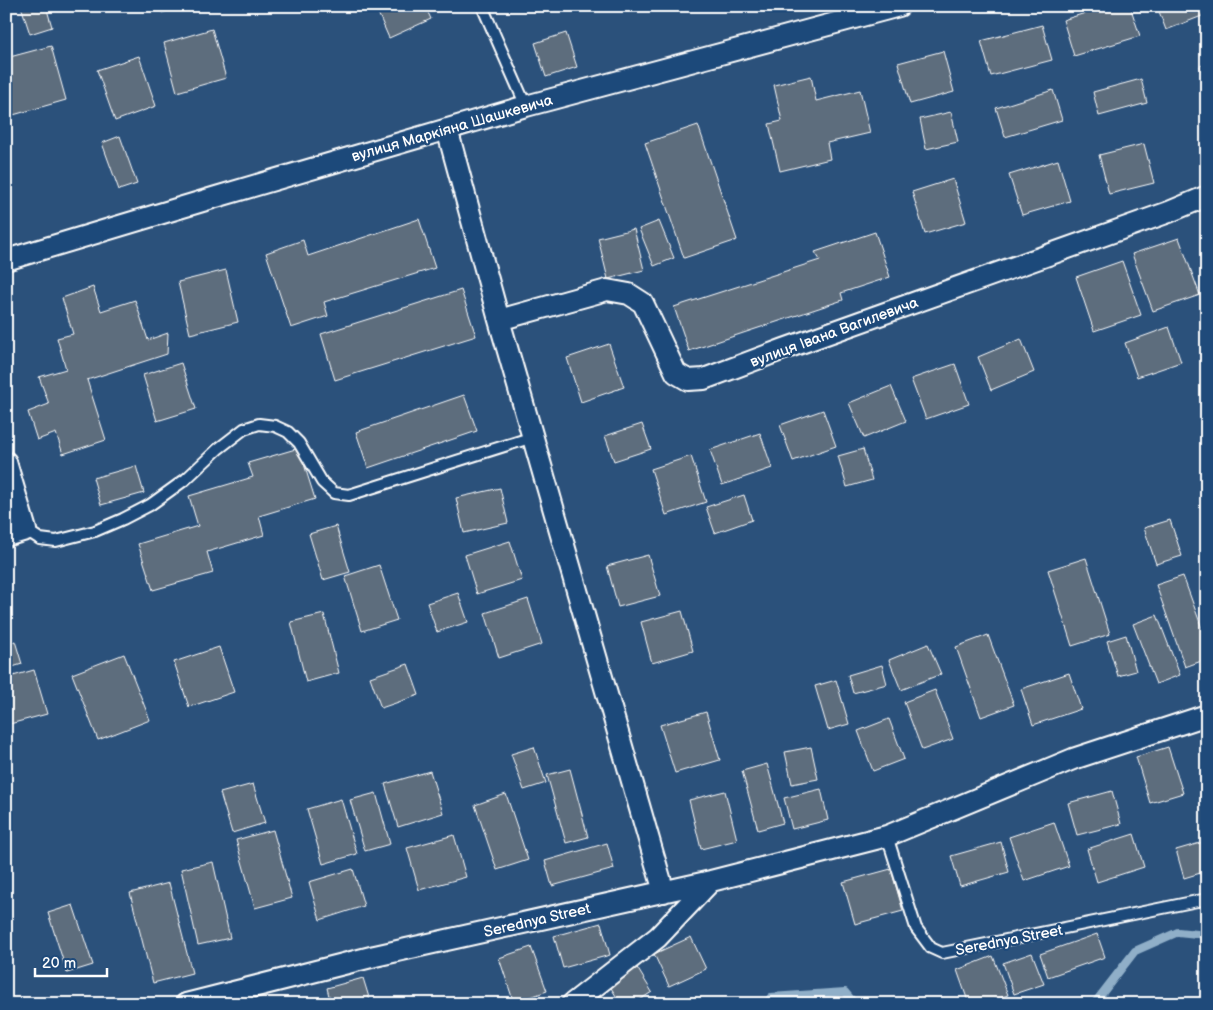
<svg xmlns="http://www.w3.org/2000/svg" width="1213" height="1010" viewBox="0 0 1213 1010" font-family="'Balsamiq Sans',sans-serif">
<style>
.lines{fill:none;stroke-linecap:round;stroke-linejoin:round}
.stream{stroke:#90afc8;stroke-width:8}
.building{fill:#5d6d7d;stroke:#fff}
.lane-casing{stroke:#fff;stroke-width:14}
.street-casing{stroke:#fff;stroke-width:24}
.lane{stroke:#1f4a7a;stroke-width:10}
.street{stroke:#1f4a7a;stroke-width:20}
.labels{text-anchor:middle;stroke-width:4.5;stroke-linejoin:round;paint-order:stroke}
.street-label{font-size:15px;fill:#fff;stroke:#1f4a7a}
</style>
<rect width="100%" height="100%" fill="#2b517b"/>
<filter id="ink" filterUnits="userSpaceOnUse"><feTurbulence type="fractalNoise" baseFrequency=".02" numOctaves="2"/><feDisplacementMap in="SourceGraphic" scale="10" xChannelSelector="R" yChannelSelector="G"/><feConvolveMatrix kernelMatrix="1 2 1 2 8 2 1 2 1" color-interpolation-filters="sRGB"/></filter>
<g filter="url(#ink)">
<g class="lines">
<path class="stream" d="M766,1004L771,997L845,992L855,1004
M1094,1004L1135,951L1178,932L1207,935"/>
</g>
<path class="building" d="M21,6H46L52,27L30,34Z
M160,6H183L162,13Z
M375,6H425L431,19L389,38Z
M1108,6H1130L1140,36L1074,56L1063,20Z
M1157,6H1207V14L1166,30Z
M1042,25L1052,60L991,76L981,41Z
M212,29L226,78L177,92L164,43Z
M566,33L577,67L546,77L535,43Z
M51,46L66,100L6,117V58Z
M943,51L954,92L910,104L898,63Z
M139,56L156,106L115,121L97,70Z
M1207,63V88L1200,66Z
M811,76L816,101L860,90L870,133L827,143L830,159L780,171L769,124L782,121L774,85Z
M1141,79L1147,103L1099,116L1093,92Z
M1053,90L1062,120L1005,137L996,108Z
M951,112L958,142L926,149L920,119Z
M698,125L737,240L684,258L645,143Z
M120,136L137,184L119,190L102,143Z
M1144,144L1154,183L1109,194L1099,155Z
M1058,160L1070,201L1022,215L1009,175Z
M953,179L966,222L925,234L912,192Z
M419,219L435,268L324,302L328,316L291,328L266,253L303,240L308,256Z
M659,221L674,258L654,266L639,229Z
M634,229L644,270L608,279L598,238Z
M875,232L890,277L841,293L843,300L689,351L674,307L820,260L815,252Z
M1179,238L1200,295L1153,311L1132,254Z
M1122,261L1141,315L1094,331L1076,277Z
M226,270L238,322L190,334L178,282Z
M93,287L101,311L135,300L148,340L168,333L167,354L87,380L106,440L63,454L56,433L37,440L28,412L49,404L39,377L66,369L57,338L73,334L62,298Z
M461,290L476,336L335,380L321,334Z
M1169,327L1181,362L1137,377L1125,343Z
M1021,339L1034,372L991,390L978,357Z
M609,344L624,387L581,402L567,358Z
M181,363L196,409L157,421L143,375Z
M955,364L969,404L926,419L911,379Z
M891,386L906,421L864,438L849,403Z
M464,395L477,431L368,468L356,432Z
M823,410L836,446L793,461L780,425Z
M642,424L651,449L614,461L605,436Z
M760,433L772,468L722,485L710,450Z
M299,448L315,499L259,516L264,535L207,552L213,573L153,590L138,544L198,526L189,496L253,477L248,463Z
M863,449L872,480L847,487L838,456Z
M691,456L706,502L666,515L651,469Z
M136,466L144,493L101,505L93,478Z
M500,488L508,523L464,533L456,498Z
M744,495L752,520L715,533L706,507Z
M1170,520L1182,556L1156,564L1144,528Z
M336,526L350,572L323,580L309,534Z
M510,541L522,580L477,594L465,555Z
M648,555L660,596L618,607L607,566Z
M1086,558L1110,634L1072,646L1048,570Z
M379,565L397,620L362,631L345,576Z
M1183,576L1207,642V659L1185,667L1156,585Z
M458,593L468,622L437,632L427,603Z
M528,599L542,644L499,658L485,613Z
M682,611L693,651L652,663L641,622Z
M324,614L339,673L306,682L291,622Z
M1157,615L1180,675L1156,684L1133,624Z
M988,635L1014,705L981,717L956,647Z
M1126,635L1136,671L1118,676L1107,641Z
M15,641L22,664L6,669V644Z
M928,644L941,674L901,690L889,660Z
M219,647L234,692L189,707L174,662Z
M124,654L150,720L98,740L72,674Z
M408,664L419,695L381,708L370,677Z
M882,665L887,684L853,693L848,675Z
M34,670L47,714L6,725V678Z
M1069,673L1081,709L1033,725L1021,689Z
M836,680L849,724L828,730L815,686Z
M935,690L953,739L922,750L904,702Z
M706,712L720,760L675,773L660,725Z
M889,719L904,759L873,771L858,731Z
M534,747L546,783L524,790L511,754Z
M811,747L818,779L792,784L785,752Z
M1168,747L1183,793L1150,803L1136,757Z
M767,764L783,823L758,830L742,771Z
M570,769L588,837L566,843L547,775Z
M430,771L443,813L398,827L385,784Z
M253,784L265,823L232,833L220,793Z
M821,789L828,820L792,829L784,798Z
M725,791L737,840L701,849L689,800Z
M1112,791L1121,824L1077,835L1068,803Z
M376,793L390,844L365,851L350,800Z
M506,794L528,860L497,870L475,805Z
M341,799L357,854L323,864L307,809Z
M1054,822L1069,866L1024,881L1009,837Z
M273,830L292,898L255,908L236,840Z
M1134,834L1144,867L1097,882L1087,849Z
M454,835L466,877L419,890L407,848Z
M1207,841V871L1184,878L1176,850Z
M1001,842L1009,872L960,886L951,856Z
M607,843L614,869L552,886L545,861Z
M213,862L230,938L198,945L181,869Z
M353,869L364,906L320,920L309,882Z
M891,869L903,911L855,924L843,882Z
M169,883L192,973L153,983L130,893Z
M73,905L93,965L67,973L48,913Z
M601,923L610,955L563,968L554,936Z
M1097,934L1105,957L1048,977L1040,954Z
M691,937L706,969L669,986L654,954Z
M531,947L547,991L514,1003L499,958Z
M1032,953L1044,984L1014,994L1003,963Z
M993,956L1008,995L983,1004H969L957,970Z
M636,966L652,992L633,1004H621L608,983Z
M363,978L371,1004H331L327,988Z"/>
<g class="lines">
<g class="lane-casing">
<path id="lane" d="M482,6L526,106
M26,530L40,539L56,541L95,531L123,519L150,505L186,479L218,449L244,429L259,424L275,426L288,432L299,443L322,482L334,493L349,495L533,437
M887,836L916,928L931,948L942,953L1207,899"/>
</g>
<g class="street-casing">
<path id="street" d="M447,129L499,320L664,892
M6,260L216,197L526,106L899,6
M499,320L607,290L629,294L643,303L676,373L688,380L704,379L784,349L1169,212L1207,196
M6,462L26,530L6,536
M186,1004L375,956L711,881L887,836L1073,759L1207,715
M572,1004L658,937L711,881"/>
</g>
<use href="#lane" class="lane"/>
<use href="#street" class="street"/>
</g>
</g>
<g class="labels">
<g class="street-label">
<text transform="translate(452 128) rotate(-16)" y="5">вулиця Маркіяна Шашкевича</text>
<text transform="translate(834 332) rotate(-20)" y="5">вулиця Івана Вагилевича</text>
<text transform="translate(537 920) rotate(-13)" y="5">Serednya Street</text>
<text transform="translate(1009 940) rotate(-11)" y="5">Serednya Street</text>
</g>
</g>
<rect width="1213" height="1010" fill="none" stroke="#1f4a7a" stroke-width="25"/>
<rect x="12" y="12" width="1188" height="985" fill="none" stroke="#fff" stroke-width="2" filter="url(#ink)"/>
<path d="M35 968v8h72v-8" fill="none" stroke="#ffffff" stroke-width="2.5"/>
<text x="42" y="968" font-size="15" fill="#ffffff" stroke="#1f4a7a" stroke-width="4" paint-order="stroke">20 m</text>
</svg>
